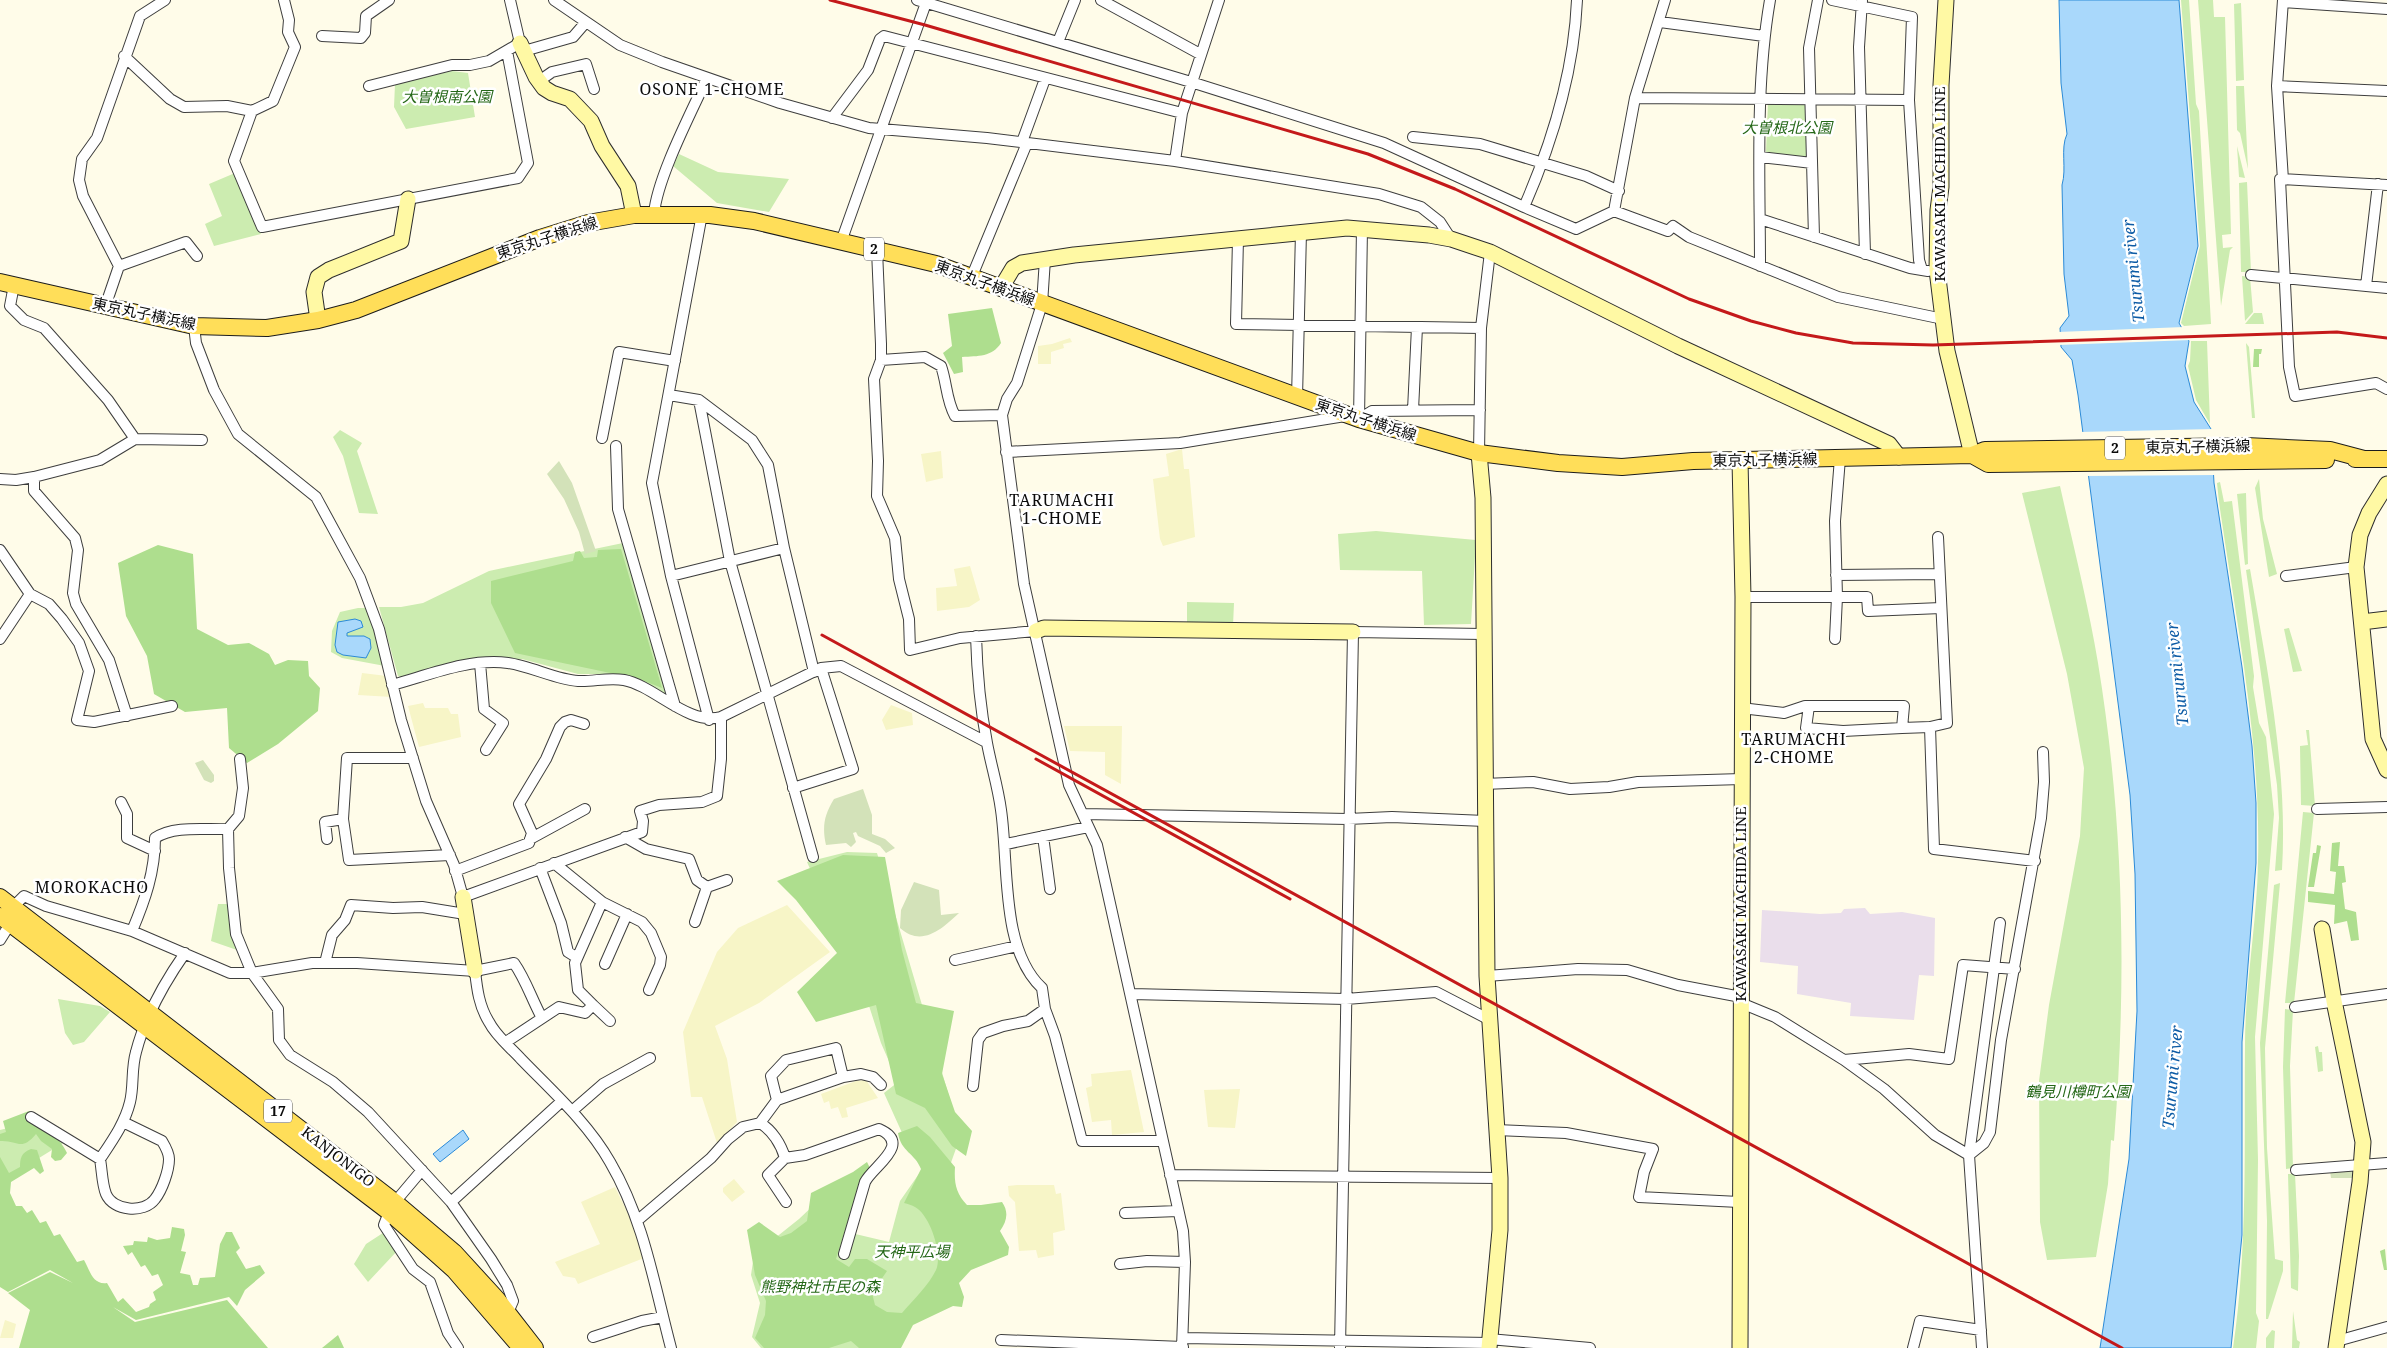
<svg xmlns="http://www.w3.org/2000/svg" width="2387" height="1348" viewBox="0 0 2387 1348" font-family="'Noto Serif','Noto Sans JP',serif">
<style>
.industrial{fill:#eadeeb}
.farmland{fill:#f7f5c7}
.green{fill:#ccecb0}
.forest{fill:#aede8e}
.cemetery{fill:#d3e2b9}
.water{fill:#a9d8fb;stroke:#2b8ad7}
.pier{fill:#fffce9}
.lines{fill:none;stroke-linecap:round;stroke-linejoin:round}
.street-casing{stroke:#3e3e3e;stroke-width:12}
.secondary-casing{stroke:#2d2d2d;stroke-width:17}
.primary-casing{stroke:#1c1c1c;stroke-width:18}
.street{stroke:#fff;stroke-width:10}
.secondary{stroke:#fff9a4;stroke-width:15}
.primary{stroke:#ffde59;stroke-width:16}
.rail{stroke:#c4191a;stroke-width:3}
.labels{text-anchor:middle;stroke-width:5;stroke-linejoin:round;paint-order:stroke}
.shield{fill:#fff;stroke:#545454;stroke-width:1}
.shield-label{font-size:14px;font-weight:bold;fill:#0b0b0b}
.park-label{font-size:15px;font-style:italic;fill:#246717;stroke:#fff}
.street-label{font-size:15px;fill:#0b0b0b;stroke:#fff}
.neighbourhood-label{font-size:16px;letter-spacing:1px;fill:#0b0b0b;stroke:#fff}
.water-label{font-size:16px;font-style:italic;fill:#0c5ba5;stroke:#fff}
</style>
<rect width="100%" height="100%" fill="#fffce9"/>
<path class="industrial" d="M1865,908L1870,914L1902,912L1935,918L1934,976L1919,975L1914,1020L1850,1016L1851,1003L1797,994L1798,966L1760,962L1762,910L1820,914L1841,913L1844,909Z"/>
<path class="farmland" d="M1070,338L1072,342L1063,344L1064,348L1051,352V364H1038V346L1052,344Z
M1182,449L1184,469H1189L1195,537L1163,546L1160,539L1153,479L1169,476L1166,454Z
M941,451L943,478L926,482L921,454Z
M970,566L980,600L969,607L937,611L936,588L957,586L954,569Z
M362,673L387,676L392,697L358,695Z
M423,703L425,708H448L451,714H458L461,737L419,747L408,706Z
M891,705L912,713L913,725L886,730L882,720Z
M1064,726H1122L1121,784L1105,775V752L1070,751Z
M787,905L830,952L759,1003L715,1026L727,1059L737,1122L717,1143L702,1097H691L683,1032L717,952L738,928Z
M1131,1070L1144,1132L1112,1135L1111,1120L1092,1122L1086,1088L1092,1086L1091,1074Z
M866,1080L878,1098L846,1108L848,1117L842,1118L838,1107L831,1109L829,1101L824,1103L821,1094L856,1081Z
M1240,1089L1235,1128L1208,1127L1204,1090Z
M734,1179L745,1192L732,1202L723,1192V1188Z
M1017,1185H1054L1056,1194L1061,1193L1065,1230L1053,1233L1054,1255L1038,1258L1036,1250L1019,1251L1015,1202L1009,1196L1008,1186Z
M615,1187L635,1228L644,1258L578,1284L575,1278L563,1276L555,1262L600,1244L581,1202Z
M5,1320L16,1324L13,1338H0Z"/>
<path class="green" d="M2181,0H2189L2196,104L2199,111L2211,324L2184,326L2181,323L2200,246Z
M2198,0H2213L2214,17H2225L2231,234L2222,235L2223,248L2233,247L2230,250L2221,306Z
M2241,3L2244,80L2236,81L2234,4Z
M452,71L468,73L475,117L406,129L394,107L395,84Z
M2236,86H2244L2248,169L2240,133L2237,130Z
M1768,102L1808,103L1807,158L1766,152Z
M2237,146L2245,178L2239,177Z
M679,154L718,172L789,179L769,212L717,203L673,166Z
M235,173L261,234L214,246L205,224L222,216L209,184Z
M2247,182L2251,272H2241L2239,183Z
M2242,276L2250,277L2253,312L2245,321Z
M2254,313H2262L2264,324H2245Z
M2191,341H2207L2210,424L2196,400L2188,366L2190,361Z
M2246,343L2249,347L2255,418H2252Z
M340,430L362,443L357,451L378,514L359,513L343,456L333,437Z
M2259,479L2263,519L2277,574L2269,577L2255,488Z
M2220,482L2224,502L2232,501L2254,676L2253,687L2259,723L2266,737L2274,814L2255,1037L2258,1160L2256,1313L2259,1321L2256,1348H2233C2248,1247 2244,1146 2245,1045C2245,984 2257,923 2258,862C2261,741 2236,621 2219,502L2217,483Z
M2060,486C2073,545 2088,603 2098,663C2124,821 2127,981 2114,1141L2111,1140L2108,1184L2096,1257L2047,1260L2040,1222L2039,1081L2049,1005L2080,836L2084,768L2067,674L2022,493Z
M2246,493L2248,564L2245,565L2237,494Z
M1376,531L1476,540L1471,624L1424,625L1422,571L1340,570L1338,534Z
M623,543L668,697L623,674H578L522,659L457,664L405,678L398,676L379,607H401L423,603L489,571Z
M2250,569C2267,670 2288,768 2282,870L2275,871L2279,818L2277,785L2246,570Z
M1187,602L1234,603L1233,626L1187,625Z
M358,608H368L385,666L342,658L331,652L332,631L340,612Z
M2289,628L2302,671L2293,672L2284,629Z
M2306,730H2309L2315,806L2301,805L2300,746L2308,745Z
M2303,812L2314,813L2294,1003H2285Z
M847,852L877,853L957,1123L958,1143L948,1171L961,1221L917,1319L901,1340L899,1348H761L752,1337L760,1303L751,1275L754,1255L799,1219L836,1184L860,1188L847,1232L889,1242L900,1201L923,1168L903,1135L884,1093L898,1082L881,1043L861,981L807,862Z
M2280,883L2265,1048L2267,1148L2275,1259L2283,1261V1271L2268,1319H2266L2267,1221L2260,1043L2274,885Z
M218,904H228L237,950L211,941Z
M58,999L100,1006L110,1012L84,1042L73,1045L65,1033Z
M2285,1009L2293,1010L2290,1066L2293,1168L2286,1169L2283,1067Z
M2318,1046L2319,1052H2322L2323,1071L2318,1072L2315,1047Z
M25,1117L65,1142L0,1182V1130L8,1128Z
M2288,1174H2295L2299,1256L2298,1291L2291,1288Z
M386,1231L398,1250L368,1282L354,1264L366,1244Z
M2293,1311L2297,1340L2300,1342L2299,1348H2292Z
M2272,1330L2275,1331L2274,1348H2266V1338Z"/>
<path class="forest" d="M992,308L1001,343C992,357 978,356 962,357L963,372L954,374L943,353L952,346L948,314Z
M2254,349H2262L2261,354H2259V367H2253Z
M158,545L193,554L197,629L228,645L249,643L269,654L275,665L288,660L308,661L309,676L320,688L318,711L278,744L247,763L229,748L227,708L185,712L154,694L147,656L126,616L118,563Z
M621,549L662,688L639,679L515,653L491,603V581L573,561L575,552L580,551L584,558L597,557L598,550Z
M2340,842L2338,866H2344L2346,882L2342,883L2345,909L2356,912L2359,940L2351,941L2347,921L2334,924L2335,905L2308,902V891L2334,894L2336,872L2330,871L2332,843Z
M2317,845L2321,846L2314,887H2308L2313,853H2316Z
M843,855L885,857L902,950L916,1003L954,1011L942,1074L955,1112L972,1131L966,1156L952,1146L925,1108L896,1094L876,1005L816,1022L797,992L837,953L796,900L777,881Z
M29,1111L32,1113L26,1120C42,1129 59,1135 67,1153L61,1160L55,1161L51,1157L52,1149L41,1141L36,1134C21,1152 18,1140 0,1141V1134L6,1132L3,1121Z
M917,1126L930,1137L955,1167C954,1183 956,1193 967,1205H981L1002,1202C1009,1212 1007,1221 1000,1231L1009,1247L1008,1255L971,1270L959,1283L964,1297L962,1307L953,1306L913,1325L901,1348H859L851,1341L829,1348H764L755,1338L765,1315L766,1301L755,1275L747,1230L759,1222L780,1237L791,1233L807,1221L811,1193L853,1172L867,1162L870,1168L861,1180L836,1259L849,1267L855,1259H867L887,1271L872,1293L875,1305L887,1312L902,1313C913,1300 929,1285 936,1270C943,1254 930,1215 915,1207C912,1205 908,1204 904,1203L921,1169C915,1153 901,1152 898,1133Z
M31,1149L37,1150L44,1171L40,1174L34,1168L11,1182L10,1193L16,1206H22L27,1213L32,1210L40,1223L46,1221L54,1236L60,1234L77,1262L84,1260C90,1270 92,1285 107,1283L118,1302L123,1298L136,1312L149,1307L150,1304L156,1300L153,1292L163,1285L158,1274L152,1276L145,1265L141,1267L132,1252L128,1255L123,1246L133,1245L134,1241L147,1242L148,1237L157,1240L170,1238L172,1227L184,1229L185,1235L181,1251L186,1252L180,1273L190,1275L193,1285H198L200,1278L215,1277L220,1244L226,1232H232L240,1248L236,1252L246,1269L260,1265L265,1273L245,1290L237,1306L229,1297L136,1320L113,1307L135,1322L227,1300L268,1348H19L30,1310L8,1293L50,1272L73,1283L50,1270L8,1292L0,1287V1157L9,1173L20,1167C20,1158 21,1153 31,1149Z
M2385,1249L2387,1270H2384L2380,1251Z
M338,1335L344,1348H322Z"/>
<path class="cemetery" d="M559,461L572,483L596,551L585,554L579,532L564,499L547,474Z
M203,760L214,775V781L211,783L204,780L195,763Z
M863,789L872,815V834L885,839L895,848L886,853L880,846L858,836L856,832L853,833L856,842L851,847L846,843L826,845C822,827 824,815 834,799Z
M914,882L939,890L941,915L959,913C943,928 922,948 900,928L901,910Z
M2352,1170V1178H2331L2330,1171Z"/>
<path class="water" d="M2059,0H2179L2198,246L2179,323L2189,341L2185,366L2194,402L2211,429L2214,483L2242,667L2252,746L2256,803V863L2242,1042V1235L2231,1348H2100L2129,1159L2137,1011L2135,874L2130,795L2078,395L2072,360L2061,347L2060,328L2069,316L2064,274L2062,185C2067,168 2060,149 2067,134L2061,83Z
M355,619L361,621L363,627L347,633V636H364L370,639L371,648L366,658L343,655L337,652L335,645L338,622Z
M463,1130L469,1139L440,1162L433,1154Z"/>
<path class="pier" d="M2184,327L2191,340L2058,345V332Z
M2213,429L2216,475L2085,476L2080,432Z"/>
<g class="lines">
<g class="street-casing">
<path id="street" d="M284,0L289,20L288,32L295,47L273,101L252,111L234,161L262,227L518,178L528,163L507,51
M554,0L620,45L662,62L780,103L869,128L987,138L1175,161L1379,194L1421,207L1440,222L1451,239
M917,0L1191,82L1384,143L1524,207C1552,143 1574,71 1577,0
M1101,0L1200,54
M1832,0L1912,17L1909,100L1919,260L1922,270
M2283,0L2277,86L2283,180
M1862,1L1859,47L1865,254
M2283,2L2387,9
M1660,22L1764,36
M322,36L361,38L365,33L366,16L389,0
M1058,42L1075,0
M524,51L573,37L586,22
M124,56L170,99L184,107L227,106L252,111
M539,81L552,72L586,64L594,89
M369,86L452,65H470L489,61L520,43L510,0
M2277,86L2387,91
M1635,98L1909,100
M832,118L868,70L880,39L884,36L1182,113
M1413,137L1480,144L1586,176L1619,191
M1022,142L1045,79
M1760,157L1812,163
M1175,161L1182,113L1219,0
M2387,185L2280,179L2289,367L2295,396L2376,383L2387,389
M1524,207L1576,229L1614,211L1668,231L1673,226L1689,237L1838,297L1943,319
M1614,211L1635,98L1665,0
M654,214C657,178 691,113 707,78
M702,214L652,483L671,576L709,720
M1760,219L1910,268L1928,271
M1814,237L1809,48L1818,0
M1238,239L1236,324L1481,328
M841,242L927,0
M877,250L881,344V360L874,379L878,461L877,496L895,538L899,579L909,619L910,650L960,638L1036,631
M1045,259L1042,304L1017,383L1007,399L1002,415L1024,584L1069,785L1097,845L1183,1231L1185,1262L1182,1348
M119,266L186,242L197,256
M1760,266C1760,178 1755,87 1770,0
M2251,275L2387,288
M972,276L1027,143
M14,285L10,306L24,320L44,328L108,400L135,439
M2366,286L2378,184
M105,307L119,266L83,196L79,180L82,159L97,138L140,16L165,0
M194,326L196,343L214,390L238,434L316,497L360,578L379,629L401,720L426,801L454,865L463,897L642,832L643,821L640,811L659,805L702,802L717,796L721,759V717
M881,360L925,357L941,366C947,383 946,400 955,416L1002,415
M669,395L699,400L752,440L768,465L784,548L671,576
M1297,398L1301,232
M699,400L730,561L813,857
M1413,410L1417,327
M1359,419L1362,228
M1359,419L1372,411L1480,410
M602,438L619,352L675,361
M616,446L618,509L675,706
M1006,452L1180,443L1345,416
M1479,453L1481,328L1490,252
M34,477V491L75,538L78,550L73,593L76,604L109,660L127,716
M0,479L16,480L34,477L100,460L135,439L202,440
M784,548L814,672
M0,550L30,594L49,604L62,619L79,643L89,671L77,720L94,722L172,706
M1836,575L1939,574
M2286,576L2356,567
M1743,597H1867L1868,611L1941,608
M976,636C977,672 980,707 987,743C991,765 998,787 1001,810C1009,864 1000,949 1042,988L1045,1009L1055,1036L1082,1141H1163
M0,639L30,594
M1835,639L1837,597L1835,521L1840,458
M480,663L484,709L503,723L486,750
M392,685C429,675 469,658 508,663C530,666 558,680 578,681C593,682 608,677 624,680C655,686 688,726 721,717L821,668L841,666L986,742
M1809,706L1806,728L1843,731L1902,728
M1741,708L1784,713L1805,706H1904L1902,728L1930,727L1934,849L2035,861
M1930,727L1947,723L1938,537
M413,758H347L343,819L349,860L450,855
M240,759L243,788L239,816L228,829L229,868L236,934L252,973L278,1009L279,1040L290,1055L333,1082L368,1112L451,1202L491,1259L507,1285L513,1301L507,1315
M1484,784L1533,782L1570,789L1609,787L1638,782L1742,779
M793,788L853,769L821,668
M121,802L127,814V838L155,851
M2317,809L2387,807
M1083,814L1348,819L1392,817L1485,821
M1043,836L1050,889
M625,837L646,849L689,859L697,880L707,887
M327,839L325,822L343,819
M530,839L585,809
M1006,844L1088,827
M540,868L561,923L568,952L576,957
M455,871L529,843L532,833L519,804L546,759L560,727L565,722L571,720L584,724
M707,887L727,880
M602,902L642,922L651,933L661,957L660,965L649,990
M13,907L24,896L46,906L132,931L230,973H252L312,963H357L475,971L514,963C526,980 532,1000 542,1018
M695,922L707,887
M132,931C145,900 155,872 155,838C174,825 206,830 228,829
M0,940L10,924
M955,960L1017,946
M325,963L332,935L345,920L351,905L393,908L422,907L465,914
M605,964L627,914
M475,971C477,989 479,1006 489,1022C496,1036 510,1047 521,1059C552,1091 588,1123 610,1162C644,1220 654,1284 671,1348
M1487,976L1578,969L1627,970L1678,985L1741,997
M1131,994L1346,999L1436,992L1490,1020
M1741,1003L1775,1017L1844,1060L1884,1089L1935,1135L1969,1155L1982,1348
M593,1005L610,1021
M2295,1007L2387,994
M506,1042L559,1007L585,1013L593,1005L578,990L575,963L602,902L554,863
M1844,1060L1909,1054L1949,1059L1963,965L2015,969
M973,1086L978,1040L983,1033L1003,1026L1028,1021L1045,1009
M777,1100L771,1076L786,1060L836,1048L843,1077
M572,1111L603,1084L650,1058
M31,1117L100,1159C102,1170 102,1184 106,1194C113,1211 144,1214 155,1199C162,1190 169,1171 169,1159C169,1154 165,1146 162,1141L123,1122
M760,1123L777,1100L843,1077L861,1074L873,1077L881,1085
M1496,1130L1566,1133L1653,1149L1644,1172L1639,1197L1739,1202
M1969,1155L1984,1143L1990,1132L2001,1040L2041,818L2044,782L2043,752
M1969,1155L2000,923
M785,1158L768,1175L786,1202
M100,1159C112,1141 125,1123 130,1102C134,1086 131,1069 136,1052C145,1017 164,983 185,953
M2296,1170L2387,1163
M1170,1175L1500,1178
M395,1202L422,1170
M451,1202L562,1101
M389,1212L384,1225L413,1269L430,1282L448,1333L458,1348
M1125,1213L1178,1211
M638,1220L711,1158L728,1139L743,1127L760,1123C772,1130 781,1144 785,1158L805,1155L879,1129C913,1144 873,1166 865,1182L844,1254
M1120,1264L1147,1261L1185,1262
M593,1337L642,1321L663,1317
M1183,1338L1489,1343
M1489,1339L1590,1348
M1001,1340L1183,1347
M2337,1341L2387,1327
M1340,1348L1353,632L1483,634
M1913,1348L1920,1321L1981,1330"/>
</g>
<g class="secondary-casing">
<path id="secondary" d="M1946,0L1941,85V187L1938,210L1937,270L1947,351L1972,455
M520,43L536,77L544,88L552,93L570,99L591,121L602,146L628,186L634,215
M1001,288L1013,268L1022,263L1074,255L1347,228L1429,235L1451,239L1490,252L1678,346L1889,444L1899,457
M318,320L314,292L318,277L329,270L401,241L408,199
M1479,453L1483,498L1487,976L1500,1178V1230L1489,1348
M2387,484L2369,513L2360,535L2356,567L2373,739L2387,770
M2362,622L2387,619
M1036,631L1044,628L1353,632
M463,897L475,971
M2322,929L2334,1001L2363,1142L2360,1182L2336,1348
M1740,1348L1743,597L1740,460"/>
</g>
<g class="primary-casing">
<path id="primary" d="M0,282L194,326L267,328L318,320L356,310L540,238L588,223L634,215H710L754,221L936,264L1359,419L1479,453L1558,463L1622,467L1693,461L1972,455L1985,450L2246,446L2330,450L2364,459
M1972,455L1988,464L2326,460
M2355,459H2387
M0,897L395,1202L454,1252L497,1299L535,1348
M0,916L389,1212L454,1270L521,1348"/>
</g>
<use href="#street" class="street"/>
<use href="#secondary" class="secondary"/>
<use href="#primary" class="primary"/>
<path class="rail" d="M830,0L925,25L1368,154L1455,189L1689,299L1751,321L1796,333L1853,343L1933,345L2337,332L2387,338
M822,635C1257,870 1688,1112 2122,1348
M1036,759L1290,899"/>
</g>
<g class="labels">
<g class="shield">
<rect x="864" y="237.5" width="20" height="23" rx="4"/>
<rect x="2105" y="436.5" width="20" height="23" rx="4"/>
<rect x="264" y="1099.5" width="28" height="23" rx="4"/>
</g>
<g class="shield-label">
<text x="874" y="254">2</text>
<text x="2115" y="453">2</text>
<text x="278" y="1116">17</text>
</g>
<g class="park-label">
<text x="447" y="102">大曽根南公園</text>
<text x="1787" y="133">大曽根北公園</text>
<text x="2078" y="1097">鶴見川樽町公園</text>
<text x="912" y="1257">天神平広場</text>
<text x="820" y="1292">熊野神社市民の森</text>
</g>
<g class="street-label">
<text transform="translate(1940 184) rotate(-90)" y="5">KAWASAKI MACHIDA LINE</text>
<text transform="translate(547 238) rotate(-18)" y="5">東京丸子横浜線</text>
<text transform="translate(985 283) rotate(20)" y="5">東京丸子横浜線</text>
<text transform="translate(144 314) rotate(12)" y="5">東京丸子横浜線</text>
<text transform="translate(1366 420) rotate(18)" y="5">東京丸子横浜線</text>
<text transform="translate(2198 447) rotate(-1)" y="5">東京丸子横浜線</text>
<text transform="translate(1765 460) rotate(-1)" y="5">東京丸子横浜線</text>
<text transform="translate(1741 904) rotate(-90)" y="5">KAWASAKI MACHIDA LINE</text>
<text transform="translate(338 1157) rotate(38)" y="5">KANJONIGO</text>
</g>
<g class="neighbourhood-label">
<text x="712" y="95">OSONE 1-CHOME</text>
<text x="1062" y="506">TARUMACHI<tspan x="1062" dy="18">1-CHOME</tspan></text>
<text x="1794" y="745">TARUMACHI<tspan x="1794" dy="18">2-CHOME</tspan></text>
<text x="92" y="893">MOROKACHO</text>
</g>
<g class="water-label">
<text transform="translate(2133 271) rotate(-96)" y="6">Tsurumi river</text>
<text transform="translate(2177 674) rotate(-96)" y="6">Tsurumi river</text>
<text transform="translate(2172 1077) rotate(-85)" y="6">Tsurumi river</text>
</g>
</g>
</svg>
